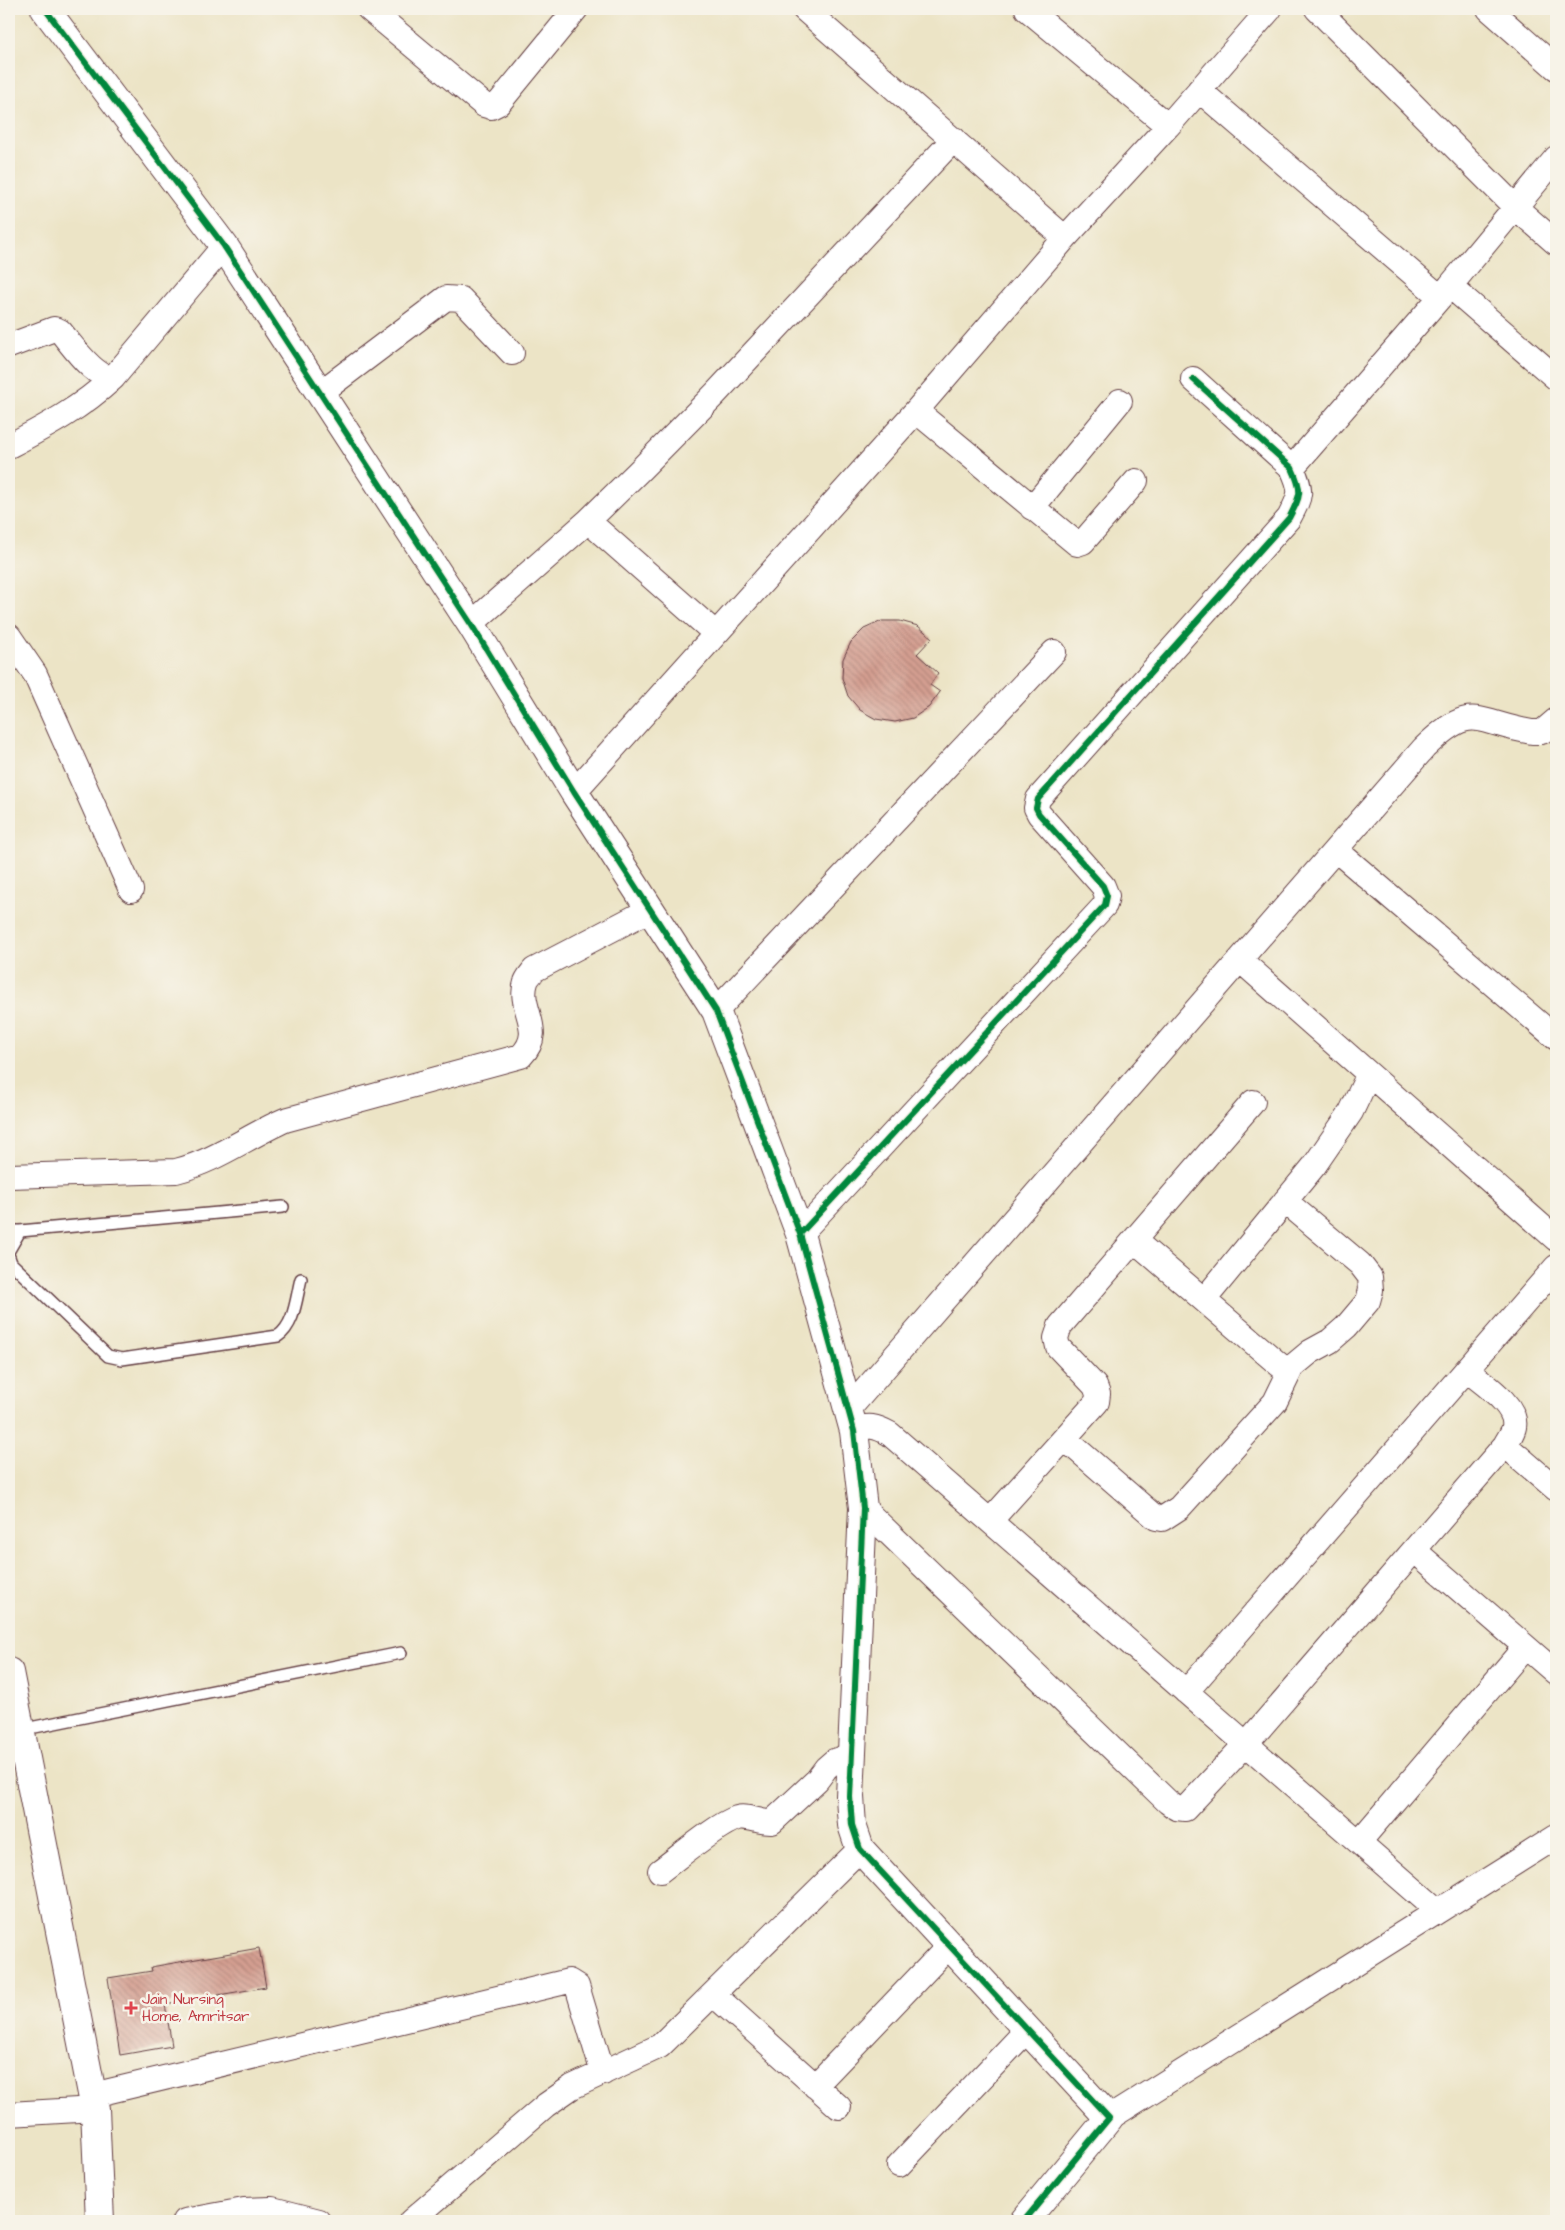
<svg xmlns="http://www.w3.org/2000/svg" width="1565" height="2230" viewBox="0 0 1565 2230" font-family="'Architects Daughter',sans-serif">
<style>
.building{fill:url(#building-back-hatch)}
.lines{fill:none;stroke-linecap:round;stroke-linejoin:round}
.lane-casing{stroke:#623d42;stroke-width:14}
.street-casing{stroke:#623d42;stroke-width:26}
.secondary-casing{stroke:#623d42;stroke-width:30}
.lane{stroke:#fff;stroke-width:11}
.street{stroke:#fff;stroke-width:24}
.secondary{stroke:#fff;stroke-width:28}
.cycleway-casing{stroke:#f7f3e8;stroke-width:9}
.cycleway{stroke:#00873e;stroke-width:6}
.health-dot{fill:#e0444e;stroke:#f7f3e8;stroke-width:2}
.labels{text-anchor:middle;stroke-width:5;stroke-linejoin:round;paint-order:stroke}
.health-label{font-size:15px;fill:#be3a42;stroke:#f7f3e8;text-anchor:start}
</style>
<defs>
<pattern id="building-back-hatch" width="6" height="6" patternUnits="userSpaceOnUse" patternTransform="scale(1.25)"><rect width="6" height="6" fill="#d49f91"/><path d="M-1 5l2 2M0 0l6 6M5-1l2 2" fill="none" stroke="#ae8177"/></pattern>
</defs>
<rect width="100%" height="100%" fill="#f7f3e8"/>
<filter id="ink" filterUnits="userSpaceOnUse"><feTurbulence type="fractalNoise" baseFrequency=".02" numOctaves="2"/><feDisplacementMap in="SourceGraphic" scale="10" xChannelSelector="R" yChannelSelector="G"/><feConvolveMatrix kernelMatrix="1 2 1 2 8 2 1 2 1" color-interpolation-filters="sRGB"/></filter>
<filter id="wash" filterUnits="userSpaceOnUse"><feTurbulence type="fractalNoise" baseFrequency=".0096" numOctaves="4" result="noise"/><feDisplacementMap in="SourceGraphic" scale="20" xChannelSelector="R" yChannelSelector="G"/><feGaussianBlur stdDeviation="1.12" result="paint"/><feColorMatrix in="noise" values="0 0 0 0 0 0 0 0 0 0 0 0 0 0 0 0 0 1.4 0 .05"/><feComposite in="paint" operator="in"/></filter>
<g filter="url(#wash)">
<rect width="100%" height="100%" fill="#ece4c6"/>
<g id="blocks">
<path class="building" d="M882,621H900L918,626L932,638L917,654L938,673L930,685L940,692L929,707L913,718L895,722L876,719L860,710L848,696L842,678L843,659L851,642L864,629Z
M259,1948L266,1987L165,2004L172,2046L120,2055L108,1978L152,1971L151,1967Z"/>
</g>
</g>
<g filter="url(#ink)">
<use href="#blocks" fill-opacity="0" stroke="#623d42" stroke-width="1"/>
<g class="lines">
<g class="lane-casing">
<path id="lane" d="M9,1231H20L283,1207
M9,1250L20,1231
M9,1257L11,1263L108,1356L122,1359L278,1336C295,1324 296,1298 301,1279
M20,1730L401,1653"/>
</g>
<g class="street-casing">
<path id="street" d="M369,9L484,105L491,107L499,103L576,9
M804,9L1065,238
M1027,9L1168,126
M1317,9L1515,207L1556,243
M1489,9L1556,68
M1199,90L1440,297
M1450,286L1556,378
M9,346L54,329L60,331C72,345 94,378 113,378L224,246
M320,393L446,298L461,299L512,353
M916,411L1077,544L1083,542L1136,481
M9,446C47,426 81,408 113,378
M1292,468L1450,286L1556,158
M1032,508L1120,401
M588,521L715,633
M471,624L588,521L638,472L715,394L954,139
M9,636L35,674L131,890
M574,792L916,411L1065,238L1168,126L1270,9
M1336,850L1556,1038
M1240,960L1556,1239
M716,1011L1054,652
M9,1176L176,1171C216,1161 248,1136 285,1120L521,1056C547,1030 517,1009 526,982C527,978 532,973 534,970L651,909
M800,1234L1105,905L1107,896L1103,886L1039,814L1036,808L1038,799L1289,518C1301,495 1303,492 1292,468L1193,379
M1135,1241L1289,1373
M1204,1300L1314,1166L1351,1112L1369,1074
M848,1410L1424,748C1473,700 1475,723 1532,732H1542L1556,720
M854,1431C868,1424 876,1426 890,1434L1438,1911
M1065,1439L1156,1518L1162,1519L1179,1508L1275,1402L1292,1367L1310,1352L1330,1341L1346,1327L1368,1301L1371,1290L1370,1277L1360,1264L1285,1201
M1505,1445L1556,1489
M863,1508L1168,1802L1176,1808L1185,1809L1246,1744L1505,1445C1508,1439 1513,1433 1514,1427C1518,1405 1482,1383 1467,1370
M990,1521L1097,1402L1098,1394L1095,1386L1058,1347L1056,1338L1060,1326L1253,1102
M1415,1551L1556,1673
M1186,1692L1556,1267
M1359,1842L1525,1647
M660,1871C679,1857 716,1825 737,1818C748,1815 760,1823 772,1822L817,1780L826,1768L834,1761L852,1755
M713,1994L839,2107
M815,2086L949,1946
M93,2095L569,1981L577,1986L603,2073
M9,2114L95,2109
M1109,2118L1556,1837
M899,2165L1027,2030
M185,2221L244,2210L272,2209L319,2221
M411,2221L546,2105L572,2087L660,2046L860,1849"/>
</g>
<g class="secondary-casing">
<path id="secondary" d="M45,9L224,246L471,624L574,792L716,1011L800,1234L854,1431L863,1508L850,1797L852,1825L860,1849L1109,2118L1024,2221
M9,1672L95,2109L100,2221"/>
</g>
<use href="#lane" class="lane"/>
<use href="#street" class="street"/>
<use href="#secondary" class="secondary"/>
<g class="cycleway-casing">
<path id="cycleway" d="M45,9L224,246L471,624L574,792L716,1011L800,1234L854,1431L863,1508L850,1797L852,1825L860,1849L1109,2118L1024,2221
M800,1234L1105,905L1107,896L1103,886L1039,814L1036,808L1038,799L1289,518C1301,495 1303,492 1292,468L1193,379"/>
</g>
<use href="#cycleway" class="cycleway"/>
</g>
</g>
<path class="health-dot" d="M128.5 2000.5h5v5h5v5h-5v5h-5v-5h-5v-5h5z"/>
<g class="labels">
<g class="health-label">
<text x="142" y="2004">Jain Nursing<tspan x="142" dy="17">Home, Amritsar</tspan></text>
</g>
</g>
<rect width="1565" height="2230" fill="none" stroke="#f7f3e8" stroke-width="30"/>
</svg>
